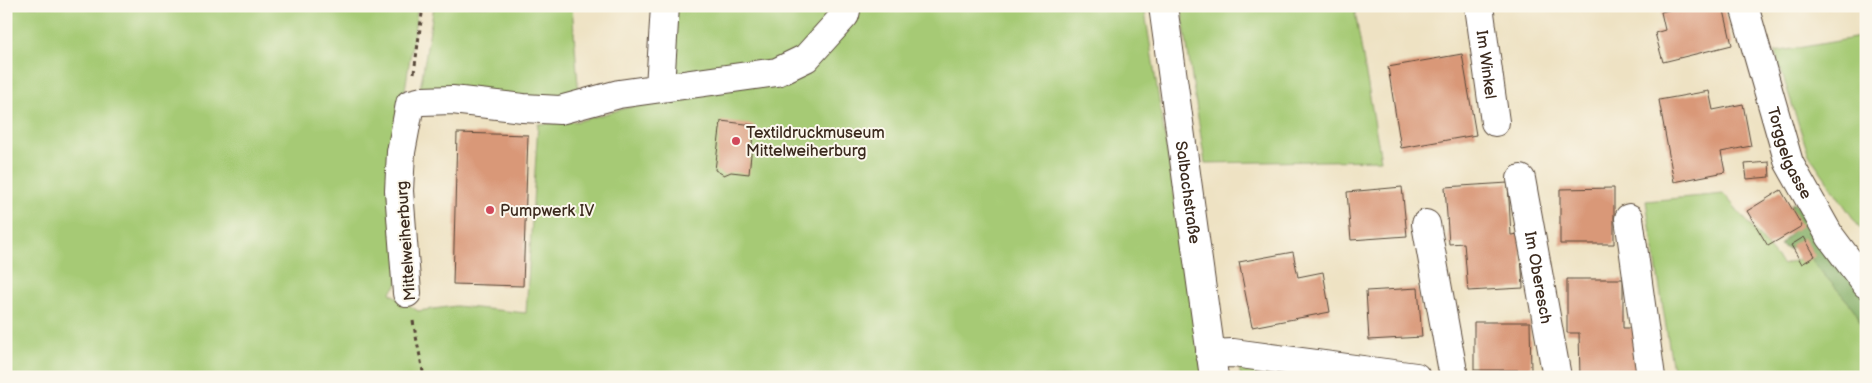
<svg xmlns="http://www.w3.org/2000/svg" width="1872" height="383" viewBox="0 0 1872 383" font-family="'Balsamiq Sans',sans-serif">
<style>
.green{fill:#a6ca74;stroke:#707a49}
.forest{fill:#84ae66;stroke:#606c42}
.building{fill:#d99878}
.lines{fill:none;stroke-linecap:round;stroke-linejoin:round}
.minor-casing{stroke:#564637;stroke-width:30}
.path{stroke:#564637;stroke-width:3;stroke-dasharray:4 4;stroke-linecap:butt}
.minor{stroke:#fff;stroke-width:28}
.poi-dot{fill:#d1495b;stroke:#fbf7ec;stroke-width:2}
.labels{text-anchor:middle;stroke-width:4;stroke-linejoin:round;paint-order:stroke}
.street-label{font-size:16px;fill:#3b2a1e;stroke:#fbf7ec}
.poi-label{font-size:16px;fill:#3b2a1e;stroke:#fbf7ec;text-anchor:start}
</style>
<rect width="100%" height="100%" fill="#fbf7ec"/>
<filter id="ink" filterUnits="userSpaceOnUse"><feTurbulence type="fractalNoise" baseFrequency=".02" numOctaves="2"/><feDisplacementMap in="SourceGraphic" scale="10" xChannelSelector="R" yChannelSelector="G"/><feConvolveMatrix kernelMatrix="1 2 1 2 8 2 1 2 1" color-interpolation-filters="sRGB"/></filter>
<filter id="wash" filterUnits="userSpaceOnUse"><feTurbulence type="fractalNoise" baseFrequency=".0096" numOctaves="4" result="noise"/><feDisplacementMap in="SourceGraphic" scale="20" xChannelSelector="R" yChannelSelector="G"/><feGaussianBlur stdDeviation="1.12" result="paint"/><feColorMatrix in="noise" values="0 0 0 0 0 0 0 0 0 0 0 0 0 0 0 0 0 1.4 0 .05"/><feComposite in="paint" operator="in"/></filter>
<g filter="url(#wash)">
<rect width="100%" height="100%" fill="#eee2c3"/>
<path class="green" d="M6,6H418L402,109L397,284L390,293L418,311L456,306L526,313L538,124L579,121L662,98L674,6H1144L1203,377H6Z
M434,6H572L579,98L419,95Z
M1181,6H1354L1381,160L1205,163Z
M1866,36V237L1808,153L1775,52Z
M1724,194L1783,265L1823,250L1866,304V377H1674L1646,201Z
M1239,368L1334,377H1241Z"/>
<path class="forest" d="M1792,203L1826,215L1866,291V335C1859,328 1860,318 1855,311C1838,287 1815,270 1802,243L1788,249L1780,245L1798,225L1791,214Z"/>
<g id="blocks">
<path class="building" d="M1684,6H1723L1732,45L1663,62L1655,33L1665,30L1661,12Z
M1462,54L1476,135L1401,148L1388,67Z
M1709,91L1713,110L1743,104L1751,146L1721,152L1725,172L1674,182L1659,100Z
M721,121L754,125L749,174L731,172L724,175L715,170Z
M457,133L528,135L523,286L453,284Z
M1769,162L1770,177L1747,179L1745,164Z
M1508,183L1511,235L1520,234L1523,288L1468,291L1464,243L1449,244L1445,187Z
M1402,187L1407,236L1351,240L1347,192Z
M1614,188V244H1560V189Z
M1781,190L1802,226L1768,246L1747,211Z
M1804,237L1815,256L1802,264L1791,245Z
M1293,252L1298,277L1323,272L1330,312L1252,327L1239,262Z
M1567,279H1623V328H1636V377H1580L1579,333H1567Z
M1418,288L1422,337L1369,340L1366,291Z
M1474,322H1530L1531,370H1474Z"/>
</g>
</g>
<g filter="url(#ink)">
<use href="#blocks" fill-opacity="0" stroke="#564637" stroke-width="1"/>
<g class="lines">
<g class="minor-casing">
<g id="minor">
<path id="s1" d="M1163,6L1214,377"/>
<path id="s2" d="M1479,6L1495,122"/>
<path id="s3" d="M1744,6L1789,163L1830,236L1866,284"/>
<path d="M660,87L665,6"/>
<path id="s4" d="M1521,179L1557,377"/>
<path d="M1629,218L1651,377"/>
<path d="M1426,224L1454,377"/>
<path d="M407,293L399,191L401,152L410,104L422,101L452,100L523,108L560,110L619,94L777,72L806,58L845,15L847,6"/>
<path d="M1210,354L1233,353L1416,377"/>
</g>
</g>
<path class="path" d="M414,73L423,6
M413,321L424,377"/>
<use href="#minor" class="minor"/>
</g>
</g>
<g class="poi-dot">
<circle cx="736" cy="141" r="5"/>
<circle cx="490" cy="210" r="5"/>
</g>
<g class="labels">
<g class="street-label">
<text dy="6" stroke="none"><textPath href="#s2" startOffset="59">Im Winkel</textPath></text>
<text dy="6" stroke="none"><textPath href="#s3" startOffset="154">Torggelgasse</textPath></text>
<text dy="6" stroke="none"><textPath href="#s1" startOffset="188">Salbachstraße</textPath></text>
<text transform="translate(405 241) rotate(-94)" y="6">Mittelweiherburg</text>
<text dy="6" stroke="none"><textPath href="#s4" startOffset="100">Im Oberesch</textPath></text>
</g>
<g class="poi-label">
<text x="746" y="138">Textildruckmuseum<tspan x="746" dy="18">Mittelweiherburg</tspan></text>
<text x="500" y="216">Pumpwerk IV</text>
</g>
</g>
<rect width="1872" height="383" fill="none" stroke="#fbf7ec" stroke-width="25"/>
</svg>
